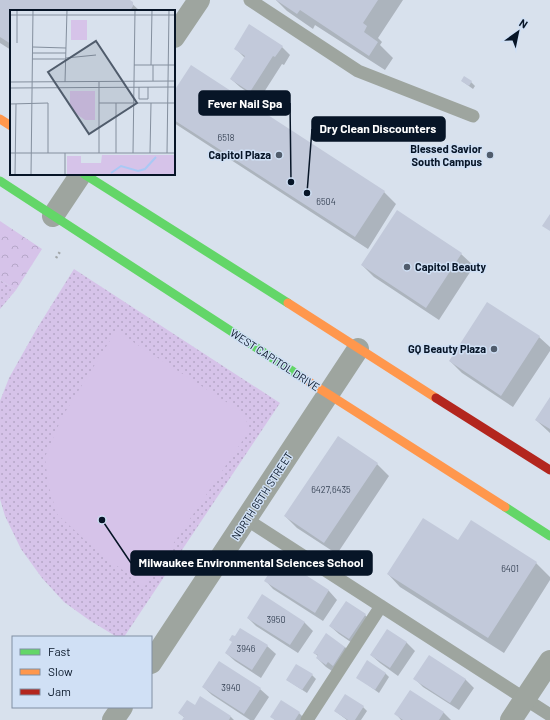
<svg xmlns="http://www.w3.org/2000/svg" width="550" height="720" viewBox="0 0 550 720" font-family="Barlow,sans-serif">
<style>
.grass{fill:url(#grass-dots)}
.park{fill:url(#park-crowns)}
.pitch{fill:#d6c3e9}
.shadow{fill:#0003}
.building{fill:#c2c9da}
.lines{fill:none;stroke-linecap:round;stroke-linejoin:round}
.path{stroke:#a1a6a8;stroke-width:2.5;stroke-dasharray:2 3;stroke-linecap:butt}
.lane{stroke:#9ea59f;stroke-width:13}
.street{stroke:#9ea59f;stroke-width:22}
.fast{stroke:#63d668;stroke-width:9}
.slow{stroke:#ff974d;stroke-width:9}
.jam{stroke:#b3261e;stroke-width:9}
.poi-dot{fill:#505c6c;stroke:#d0e0f5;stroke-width:1.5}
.labels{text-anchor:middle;stroke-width:3;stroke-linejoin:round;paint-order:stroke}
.number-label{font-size:9px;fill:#384456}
.poi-label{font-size:11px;font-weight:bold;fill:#071527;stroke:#d0e0f5;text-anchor:end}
.street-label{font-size:11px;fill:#071527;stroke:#d0e0f5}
.inset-river{fill:none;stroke:#a9c9f5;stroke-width:2}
.inset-road{fill:none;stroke:#848f9e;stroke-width:1}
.view{fill:#505c6c;fill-opacity:0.15;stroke:#505c6c;stroke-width:2}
.inset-edge{fill:none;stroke:#071527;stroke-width:2}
.leader{fill:none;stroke:#071527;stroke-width:1.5}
.callout-dot{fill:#071527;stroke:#d0e0f5;stroke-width:1.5}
.callout{fill:#071527;stroke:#071527;stroke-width:1.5}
.callout-label{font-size:12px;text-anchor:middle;font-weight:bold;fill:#fff}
</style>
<defs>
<pattern id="grass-dots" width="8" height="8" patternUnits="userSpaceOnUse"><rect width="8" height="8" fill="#d6c3e9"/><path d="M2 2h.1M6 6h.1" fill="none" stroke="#b6a7c8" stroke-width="1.8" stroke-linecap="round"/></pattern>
<pattern id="park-crowns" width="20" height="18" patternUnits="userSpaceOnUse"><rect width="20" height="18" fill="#d6c3e9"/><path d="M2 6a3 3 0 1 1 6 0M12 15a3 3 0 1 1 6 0" fill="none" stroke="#b6a7c8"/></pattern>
</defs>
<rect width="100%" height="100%" fill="#d8e1ed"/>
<path class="grass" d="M74,269L280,403L124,637H117L89,620L64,602L42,578L21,549L5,516L0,499V401L9,378L36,330Z
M0,280L16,290L0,309Z"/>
<path class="park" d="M0,221L42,249L16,290L0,280Z"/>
<path class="pitch" d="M116,331L245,414L249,431L145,586L99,553L57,514L48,484L45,457L62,417Z"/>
<path class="shadow" d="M0,0H128L140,11H11V50L0,43Z
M276,0H403L378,38L382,42L380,45L393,58L385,70L315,25L313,29L287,11Z
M282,47L290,55L284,65L282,64L259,100L240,87L231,79L245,58L235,48Z
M462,81L471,82L475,86L473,89Z
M174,93L384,192L396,204L368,249L174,123Z
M397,212L461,254L474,266L439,320L374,277L362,265Z
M539,337L550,347V351L513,407L462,373L450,361Z
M550,399V433L536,420Z
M377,464L389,476L337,554L297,528L285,516Z
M457,541L536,563L550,577V580L504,653L400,587L388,574Z
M285,563L329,591L337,600L323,621L273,589L265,580L277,575Z
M365,615L373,623L358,647L339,634L330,626Z
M248,618L304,622L313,631L298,653L256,626Z
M406,642L415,651L398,676L380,663L371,655Z
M267,646L276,654L261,678L235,661L226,653Z
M345,647L353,656L335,673L326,667L317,658L318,656L314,653Z
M385,673L389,677L379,693L357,677Z
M312,675L316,679L307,693L287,680Z
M415,679H465L474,688L459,710L423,687Z
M203,687L260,689L269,697L254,720H250L212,695Z
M410,691L444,713L451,720H401L396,714Z
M195,706L231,717L234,720H184L185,718L179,713Z
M363,707L367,711L361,720H347L335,711Z
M299,713L303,717L301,720H275L271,716Z"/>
<path class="building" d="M0,0H130L133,2V6L130,11H11V44L0,37Z
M276,0H378L363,23L367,26L364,32L378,42L369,56L300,10L297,14Z
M249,24L283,46L275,57L273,56L250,92L230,79L245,56L234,49Z
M191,65L385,191L355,237L174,120V91Z
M464,76L472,81L469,86L461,81Z
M397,210L462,253L426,308L361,265Z
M550,214V231L542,226Z
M487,302L540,336L501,396L449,361Z
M550,397V429L535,420Z
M338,436L378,463L324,543L284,516Z
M423,518L458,540L471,520L537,562L488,638L387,574Z
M284,561L329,590L315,613L264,581L271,570L277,573Z
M262,594L305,622L290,645L247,618Z
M346,601L366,614L349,639L329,626Z
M240,628L268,645L252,670L225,653L232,642L229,640L232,635L235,636Z
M387,629L407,642L390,668L370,655Z
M326,633L345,647L333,666L328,662L326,665L316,658L318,655L313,653Z
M429,655L466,679L450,703L413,679Z
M367,660L386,673L375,690L356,678Z
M219,661L261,688L244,714L202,687Z
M296,664L313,674L302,690L286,680Z
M410,690L444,712L439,720H403L394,714Z
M345,694L364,706L355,720H348L334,711Z
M200,696L231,716L229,720H182L184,717L178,713L187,700L195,705Z
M281,700L300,712L295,720H275L270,717Z"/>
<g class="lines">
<path class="path" d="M56,258L61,250"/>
<path class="lane" d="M250,0L358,71L473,116
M246,519L550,715
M307,720L381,606"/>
<path class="street" d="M174,37L199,0
M53,216L81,174
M151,663L358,349
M113,720L122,707
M511,720L550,661"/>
<path class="fast" d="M84,174L288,303
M0,181L303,378
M505,507L550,536"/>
<path class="slow" d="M0,119L11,126
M288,303L436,398
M303,378L505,507"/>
<path class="jam" d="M436,398L550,470"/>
</g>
<g class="poi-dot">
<circle cx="279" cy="155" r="4"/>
<circle cx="490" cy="155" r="4"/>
<circle cx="407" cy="267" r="4"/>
<circle cx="494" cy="349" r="4"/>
</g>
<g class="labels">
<g class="number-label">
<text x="226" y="141">6518</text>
<text x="326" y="205">6504</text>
<text x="331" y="493">6427,6435</text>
<text x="510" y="572">6401</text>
<text x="276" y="623">3950</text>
<text x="246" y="652">3946</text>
<text x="231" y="691">3940</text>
</g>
<g class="poi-label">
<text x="482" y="153">Blessed Savior<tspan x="482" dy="13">South Campus</tspan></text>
<text x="271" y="159">Capitol Plaza</text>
<text x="415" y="271" text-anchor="start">Capitol Beauty</text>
<text x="486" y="353">GQ Beauty Plaza</text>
</g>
<g class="street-label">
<text transform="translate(275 360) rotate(33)" y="4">WEST CAPITOL DRIVE</text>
<text transform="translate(262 496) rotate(-57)" y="4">NORTH 65TH STREET</text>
</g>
</g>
<g transform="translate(10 10)">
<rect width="165" height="165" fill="#d8e1ed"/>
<path d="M60,81H85V110H75L65,103L60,94Z" fill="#d6c3e9"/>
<path d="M92,145H165V165H57V146H71V153H91Z" fill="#d6c3e9"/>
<path d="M61,10H77V30H61ZM67,84L84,85V105L70,101Z" fill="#d6c3e9"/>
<path class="inset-river" d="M101,163L111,156L128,161L135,159L146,147"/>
<path class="inset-road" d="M0,5H165M7,33V0M23,37L56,38M22,43H56M56,48L86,45M22,49H56M124,55H165M141,55L142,0M143,71V55M0,72L165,71M55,72L57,0M129,77V89H138V77M0,78L165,77M89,93H165M106,93V143M0,94L38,93V143M0,143H165M89,143V72M123,143L125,0M140,143L141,93M157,143L159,0M5,165L6,94M21,165L23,0M55,165V143"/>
<path class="view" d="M86,31L127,93L79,124L38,62Z"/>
<rect width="165" height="165" class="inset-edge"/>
</g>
<path class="leader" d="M291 182L290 103M307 193L312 129M102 520L131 563"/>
<g class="callout-dot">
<circle cx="291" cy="182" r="4"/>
<circle cx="307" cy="193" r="4"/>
<circle cx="102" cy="520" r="4"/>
</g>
<g class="callout">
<rect x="199" y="91" width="91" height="24" rx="4"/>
<rect x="312" y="117" width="133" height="24" rx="4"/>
<rect x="131" y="551" width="241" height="24" rx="4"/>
</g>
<g class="callout-label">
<text x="245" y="108">Fever Nail Spa</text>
<text x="378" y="133">Dry Clean Discounters</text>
<text x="251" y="567">Milwaukee Environmental Sciences School</text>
</g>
<rect x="12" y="636" width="140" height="72" fill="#d0e0f5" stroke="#808fa3"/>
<rect x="20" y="649" width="20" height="6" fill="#63d668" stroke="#808fa3"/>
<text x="48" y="656" font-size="12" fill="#071527">Fast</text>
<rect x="20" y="669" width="20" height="6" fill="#ff974d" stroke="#808fa3"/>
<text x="48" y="676" font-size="12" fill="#071527">Slow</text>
<rect x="20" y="689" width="20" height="6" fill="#b3261e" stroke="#808fa3"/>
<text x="48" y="696" font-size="12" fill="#071527">Jam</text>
<g transform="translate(518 32) rotate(33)" stroke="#d0e0f5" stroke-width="3" paint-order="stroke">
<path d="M0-3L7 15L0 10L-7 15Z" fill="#071527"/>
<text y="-6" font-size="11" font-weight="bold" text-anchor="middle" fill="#071527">N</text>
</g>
</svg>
